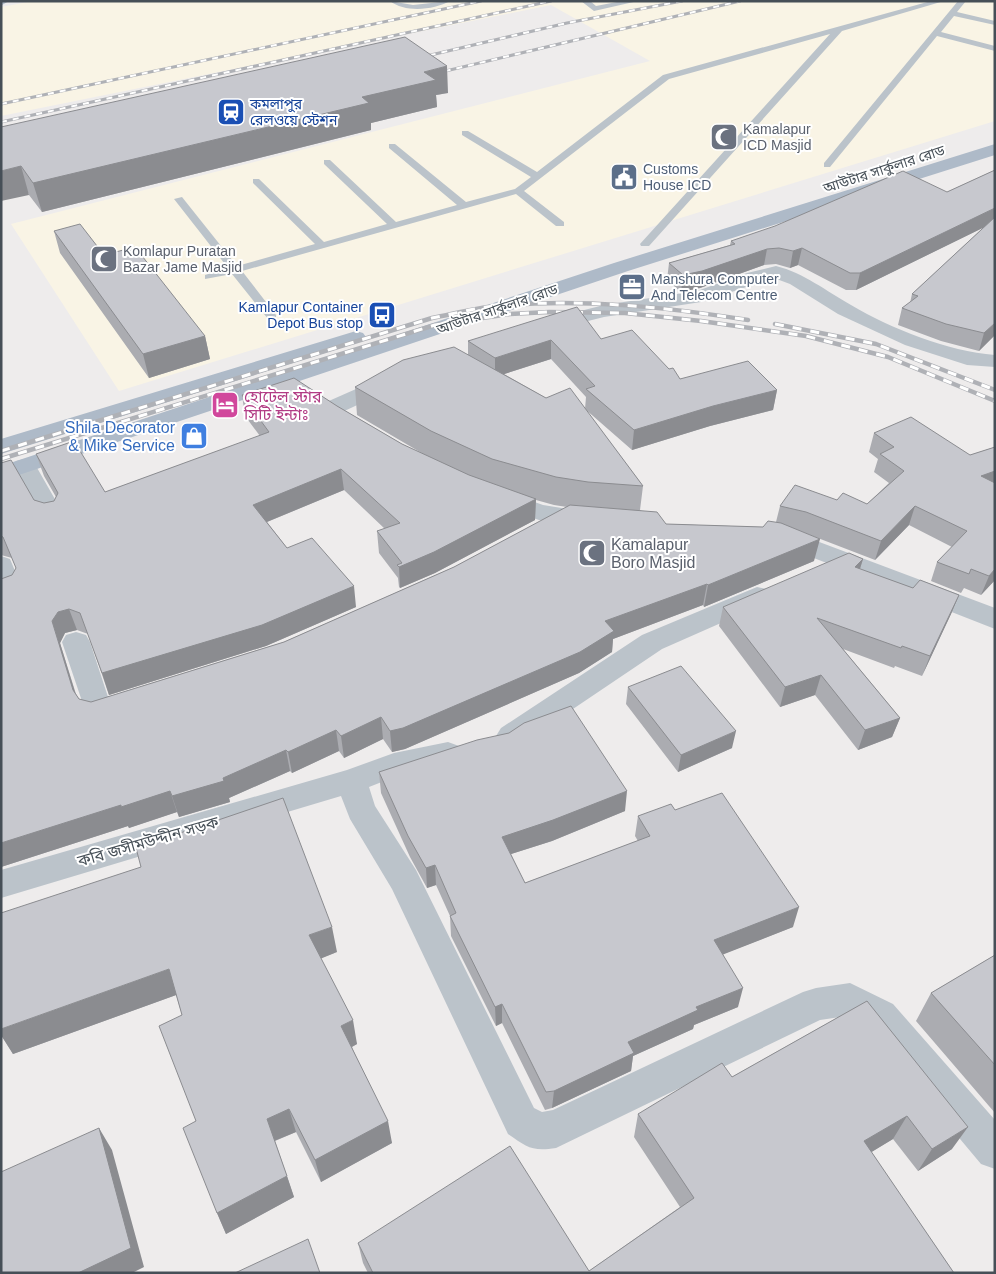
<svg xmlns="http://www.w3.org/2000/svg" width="996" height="1274" viewBox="0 0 996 1274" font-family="Arial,'Noto Sans Bengali',sans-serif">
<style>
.commercial{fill:#f9f4e5}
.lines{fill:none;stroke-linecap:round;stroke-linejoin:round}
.service{fill:#bbc3ca;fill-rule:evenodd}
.minor{fill:#bbc3ca;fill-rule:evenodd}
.primary{fill:#aebac8;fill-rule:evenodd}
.rail-far1-casing{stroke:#afb1b6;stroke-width:3}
.rail-casing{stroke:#afb1b6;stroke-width:4.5}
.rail-far1{stroke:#fff;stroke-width:2;stroke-dasharray:6;stroke-linecap:butt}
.rail{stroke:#fff;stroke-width:3;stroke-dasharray:9;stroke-linecap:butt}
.wall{fill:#abacb1;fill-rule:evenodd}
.shaded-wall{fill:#8b8c90}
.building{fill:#c7c8ce;stroke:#8b8c90}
.labels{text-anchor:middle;stroke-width:4;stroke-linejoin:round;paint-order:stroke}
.far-transit-label{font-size:14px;fill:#164399;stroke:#fff;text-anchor:start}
.far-worship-label{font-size:14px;fill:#5b616d;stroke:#fff;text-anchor:start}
.far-service-label{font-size:14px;fill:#4e5e75;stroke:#fff;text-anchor:start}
.far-street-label{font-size:14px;fill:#464f57;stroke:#fff}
.hotel-label{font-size:16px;fill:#b23c85;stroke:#fff;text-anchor:start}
.shop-label{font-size:16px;fill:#366cbe;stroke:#fff;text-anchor:end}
.worship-label{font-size:16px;fill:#5b616d;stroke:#fff;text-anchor:start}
.street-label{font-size:16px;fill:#464f57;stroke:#fff}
</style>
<rect width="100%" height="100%" fill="#eeecec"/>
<path class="commercial" d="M33,1H995V121L119,391L11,224L650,61L551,5L1,116V7Z"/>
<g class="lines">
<path class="service" d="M390,1L413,5L450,1C434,10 405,13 390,1Z
M581,1H590L596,6L622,1H638L594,11Z
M931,1H944L842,31L649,246H641L640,244L830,34L669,79L524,191L564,222V226H556L516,194L242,271L276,315V319H268L232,274L205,279V275L228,268L174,199L182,197L237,266L315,244L253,183V179H259L324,242L387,224L324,164V160H330L396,222L457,205L389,148V144H395L466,202L515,189L531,177L462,135V131H468L537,172L663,75Z
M958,1H966L957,12L995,21V25L954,16L941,32L995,46V51L937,36L830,167H824V163Z"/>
<path class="minor" d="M776,266C804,273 826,291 851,305C892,329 947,351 995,355V367L967,365L905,345L838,314L790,284L774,278L701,302L604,317L548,331L541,329L538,325L541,321L604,305L697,291L747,273Z
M390,374L398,376L401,381L398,386L338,414L330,416L322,414L319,409L322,404Z
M24,459L32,461L36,466L64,515L61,521L52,523L43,521L40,515L12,466L16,461Z
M501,490L543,505L599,514L602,520L599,526L590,528L539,520L492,504L489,498L492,492Z
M782,528L995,608V629L773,542L769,536L773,530Z
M1,556L10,559L23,590L19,596L10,599L1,597Z
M757,587L766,589L770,596L766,603L662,649L521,744L511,748L501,744L496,736L501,728L642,635Z
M76,632L86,635L90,642L108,697L124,692L134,695L138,703L134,711L98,722L88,719L62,642L66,635Z
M448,742L459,746L463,754L459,762L397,776L369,787L375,806L416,870L534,1108L542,1112L553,1110L803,992L816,988L850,983L893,1004L995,1120V1169L981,1164L867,1028L847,1016L820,1020L556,1148C532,1152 527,1147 508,1134L392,889L350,819L341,796L1,898V870L347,770L394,753Z"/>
<path class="primary" d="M1,1H9L2,5Z
M995,144V155L628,271L1,481V466L614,263Z
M356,331L363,333L366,337L363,341L1,454V439Z"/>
<g class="rail-far1-casing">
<path id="rail-far1" d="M418,58L567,23L682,1
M433,74L740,1
M1,104L481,1
M1,122L551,1"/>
</g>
<g class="rail-casing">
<path id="rail" d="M775,324L876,344L995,390
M1,451L432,318C453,314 474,308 496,306C580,298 665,307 748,320
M1,459L435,325L510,314L549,312L625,313L701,321L806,336L888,357L995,401"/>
</g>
<use href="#rail-far1" class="rail-far1"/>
<use href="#rail" class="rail"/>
</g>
<path class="wall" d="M448,93L436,95L437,107L371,123V130L42,212L29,195L1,127Z
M995,170V335L979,351L941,341L898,325L902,308L910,303L912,294L984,227L856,290H846L798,265L790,268L776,264L764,265L700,288L681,292L667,280L669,263L730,245L731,241L947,192Z
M54,231L104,255L205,336L210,359L149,378L60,253Z
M601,339L669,369L680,379L777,390L773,410L710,426L632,450L585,409L643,486L640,510L666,524L763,527L776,522L780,506L837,500L867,504L889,483L874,472L878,459L869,452L874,433L970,455L995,447V580L981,595L964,588L961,593L931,581L937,562L952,547L909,525L875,560L797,530L814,561L704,607L703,605L613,639L612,652L579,673L405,749L392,752L383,739L344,758L339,751L292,773L290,771L229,798L230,802L179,817L177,812L129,828L128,826L1,867V579L12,575L16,568L12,558L1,555V463L34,500L44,503L54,501L56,497L44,476L36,454L105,492L260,436L245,416L242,395L337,406L402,444L425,455L357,415L355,387L468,355V341ZM551,359L586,397L585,409L546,398L504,374ZM344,490L385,529L377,531L379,553L398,578L399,587L400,588L435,573L535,520L536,500L554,505L567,507L454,567L284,642L91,702L79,699L76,694L60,643L65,633L77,630L88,634L109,695L266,646L356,607L287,548L267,522Z
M863,559L860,569L913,588L959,595L951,614L922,676L895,666L894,668L843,649L900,718L892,737L858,750L815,695L780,707L719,626L723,607Z
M628,687L732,748L678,772L626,704Z
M379,772L625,811L552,841L511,854L525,883L638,841L635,836L638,816L675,810L793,927L723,954L738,1007L694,1025L693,1029L633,1056L631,1071L552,1108L545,1110L502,1023L496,1026L451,936L450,916L436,885L427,888L410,857L381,793Z
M337,952L321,958L357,1044L352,1047L392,1143L321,1182L296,1132L275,1141L294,1197L226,1234L217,1213L196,1121L182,1015L176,995L13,1054L1,1035Z
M995,955V1113L916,1021L931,993Z
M867,1001L952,1149L918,1171L893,1139L871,1152L954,1273H368L363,1263L358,1243L589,1271L680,1207L634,1137L638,1114L732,1077Z"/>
<path class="shaded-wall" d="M447,66L448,93L436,95L437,107L371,123V130L42,212L33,183L362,97L424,72Z
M21,166L29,195L1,201V171Z
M995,208V222L856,290L860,273Z
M802,248L798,265L790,268L793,251Z
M767,249L764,265L700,288L681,292L683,275Z
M995,323V335L979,351L984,333Z
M205,336L210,359L149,378L143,354Z
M551,340V359L495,377V358Z
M777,390L773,410L710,426L632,450L634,430L713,406Z
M341,469L344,490L257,526L253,505Z
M995,471V487L981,476Z
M536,499L535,520L435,573L400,588L399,567Z
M915,506L909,525L875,560L881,541Z
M820,539L814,561L704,607L708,585Z
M863,559L857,578L855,567Z
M995,569V580L981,595L989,576Z
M707,584L703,605L613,639L612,652L579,673L405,749L392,752L390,731L605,621Z
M354,586L356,607L266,646L109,695L102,673Z
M959,595L951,614L922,676L930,656Z
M69,609L77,630L65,633L60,643L81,712L73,690L52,621L58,612Z
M821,675L815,695L780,707L785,687Z
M381,717L383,739L344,758L341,736Z
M900,718L892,737L858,750L865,730Z
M336,730L339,751L292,773L288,752Z
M736,731L732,748L678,772L681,755Z
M286,750L290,771L229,798L230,802L179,817L172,796L223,778Z
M170,791L177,812L129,828L128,826L1,867V843L121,805Z
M627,791L625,811L552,841L502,857V837Z
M435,865L436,885L427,888L426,868Z
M799,907L793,927L709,960L714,940Z
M332,927L337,952L315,961L309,935Z
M169,969L179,994L13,1054L1,1035V1029Z
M743,988L738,1007L694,1025L693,1029L633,1056L631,1071L552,1108L554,1091L628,1042L696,1007Z
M502,1004V1023L496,1026L495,1007Z
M353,1020L357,1044L346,1050L341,1026Z
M289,1109L296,1132L274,1141L267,1119Z
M907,1116L893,1139L852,1164L864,1141Z
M388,1121L392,1143L321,1182L315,1160Z
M968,1127L952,1149L918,1171L932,1149Z
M99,1128L112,1150L144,1267L132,1273H78Z
M287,1176L294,1197L226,1234L217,1213Z"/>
<path class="building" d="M405,37L447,66L424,72L436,80L362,97L369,103L33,183L21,166L1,171V127Z
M995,170V208L860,273H850L802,248L793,251L779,248L767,249L702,271L683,275L669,263L735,244L731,241L775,226L903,171L947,192Z
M995,217V323L984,333L946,324L902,308L918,296L912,294Z
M80,224L104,255L135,247L205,336L143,354L54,231Z
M577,307L601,339L632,330L669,369L673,368L680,379L748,361L777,390L713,406L634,430L586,389L595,386L551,340L495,358L468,341Z
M454,347L546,398L570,388L643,486L588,482L556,477L492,459L431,431L355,387L403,360Z
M294,378L337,406L402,444L469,475L536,499L434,552L399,567L397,565L402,563L377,531L400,523L341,469L253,505L287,548L312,538L354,586L262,625L102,673L80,613L69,609L58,612L52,621L73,690L79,699L91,702L284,642L454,567L570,505L657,512L666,524L763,527L768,521L781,523L820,539L708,585L707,584L605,621L614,631L580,652L403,728L390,731L381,717L341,736L336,730L288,752L286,750L223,778L224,781L172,796L170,791L121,807V805L1,843V579L12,575L16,568L3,537L1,536V463L11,460L34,500L44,503L54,501L58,493L36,454L74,441L105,492L269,432L242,395Z
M911,417L970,455L995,447V471L981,476L995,483V569L989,576L971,569L969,574L937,562L967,531L915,506L881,541L806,512L780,506L795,485L837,500L843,493L867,504L904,471L880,454L894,447L874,433Z
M849,553L863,559L855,567L913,588L920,580L959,595L930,656L902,646L901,648L817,618L900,718L865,730L821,675L785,687L723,607Z
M681,666L736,731L681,755L628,687Z
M571,706L627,791L553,820L502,837L525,883L650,836L638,816L671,804L675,810L722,793L799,907L714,940L743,988L696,1007L698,1010L628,1042L634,1053L554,1091L546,1092L502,1004L495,1007L450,916L456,913L435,865L426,868L408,836L379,772L477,740L509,733L524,723Z
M283,798L332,927L309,935L353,1020L341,1026L388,1121L315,1160L289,1109L267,1119L287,1176L217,1213L183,1128L196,1121L159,1026L182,1015L169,969L1,1029V913L141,867L136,848Z
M995,955V1065L931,993Z
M867,1001L968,1127L932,1149L907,1116L864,1141L954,1273H373L358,1243L510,1146L589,1271L694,1198L638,1114L722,1063L732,1077Z
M99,1128L131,1248L78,1273H1V1172Z
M308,1239L320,1273H235Z"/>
<defs>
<g id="station-square" transform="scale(1.4375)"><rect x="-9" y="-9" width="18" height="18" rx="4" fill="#1a4fb4" stroke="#fff"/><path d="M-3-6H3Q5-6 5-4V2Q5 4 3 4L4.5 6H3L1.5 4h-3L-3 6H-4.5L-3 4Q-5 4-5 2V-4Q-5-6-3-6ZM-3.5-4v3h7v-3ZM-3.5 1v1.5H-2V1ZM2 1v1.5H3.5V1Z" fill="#fff"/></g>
<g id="mosque-square" transform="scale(1.4375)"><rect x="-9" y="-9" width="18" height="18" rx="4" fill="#6b7280" stroke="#fff"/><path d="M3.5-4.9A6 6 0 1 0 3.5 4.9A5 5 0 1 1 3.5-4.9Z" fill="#fff"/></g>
<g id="civic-square" transform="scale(1.4375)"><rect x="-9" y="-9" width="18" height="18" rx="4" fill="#5c6f8a" stroke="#fff"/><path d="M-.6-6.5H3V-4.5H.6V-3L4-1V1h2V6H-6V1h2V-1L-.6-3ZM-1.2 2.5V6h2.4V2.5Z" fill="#fff"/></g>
<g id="office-square" transform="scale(1.4375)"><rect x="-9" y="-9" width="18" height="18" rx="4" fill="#5c6f8a" stroke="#fff"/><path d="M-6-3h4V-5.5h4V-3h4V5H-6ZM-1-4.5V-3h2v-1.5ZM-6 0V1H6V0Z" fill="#fff"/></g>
<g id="bus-square" transform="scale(1.4375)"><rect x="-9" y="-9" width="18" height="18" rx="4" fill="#1a4fb4" stroke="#fff"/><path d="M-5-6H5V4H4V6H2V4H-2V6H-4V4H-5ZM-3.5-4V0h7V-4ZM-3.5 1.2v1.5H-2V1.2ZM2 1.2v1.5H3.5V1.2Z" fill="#fff"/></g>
<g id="hotel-square" transform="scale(1.4375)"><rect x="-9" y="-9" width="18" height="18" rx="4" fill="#d1479c" stroke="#fff"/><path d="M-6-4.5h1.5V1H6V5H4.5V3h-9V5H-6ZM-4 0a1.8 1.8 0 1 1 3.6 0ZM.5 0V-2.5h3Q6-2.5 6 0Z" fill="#fff"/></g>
<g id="shop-square" transform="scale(1.4375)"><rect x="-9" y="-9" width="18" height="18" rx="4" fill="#3f7fe0" stroke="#fff"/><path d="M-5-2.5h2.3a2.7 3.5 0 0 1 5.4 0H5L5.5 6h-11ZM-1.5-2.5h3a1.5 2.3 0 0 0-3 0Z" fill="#fff"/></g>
</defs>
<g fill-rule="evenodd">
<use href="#station-square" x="231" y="112"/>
<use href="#mosque-square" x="724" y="137"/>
<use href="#civic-square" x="624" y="177"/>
<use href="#mosque-square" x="104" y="259"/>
<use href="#office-square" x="632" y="287"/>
<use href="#bus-square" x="382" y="315"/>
<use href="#hotel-square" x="225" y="405"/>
<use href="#shop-square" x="194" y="436"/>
<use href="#mosque-square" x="592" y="553"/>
</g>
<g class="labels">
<g class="far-transit-label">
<text x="250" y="109">কমলাপুর<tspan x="250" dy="16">রেলওয়ে স্টেশন</tspan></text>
<text x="363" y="312" text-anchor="end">Kamlapur Container<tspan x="363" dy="16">Depot Bus stop</tspan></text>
</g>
<g class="far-worship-label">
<text x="743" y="134">Kamalapur<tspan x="743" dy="16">ICD Masjid</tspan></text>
<text x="123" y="256">Komlapur Puratan<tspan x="123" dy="16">Bazar Jame Masjid</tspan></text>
</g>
<g class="far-service-label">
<text x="643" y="174">Customs<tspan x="643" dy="16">House ICD</tspan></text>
<text x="651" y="284">Manshura Computer<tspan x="651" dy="16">And Telecom Centre</tspan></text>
</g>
<g class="far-street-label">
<text transform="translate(884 169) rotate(-18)" y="5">আউটার সার্কুলার রোড</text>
<text transform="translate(497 309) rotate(-19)" y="5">আউটার সার্কুলার রোড</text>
</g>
<g class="hotel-label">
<text x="244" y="402">হোটেল স্টার<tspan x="244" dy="18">সিটি ইন্টাঃ</tspan></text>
</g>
<g class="shop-label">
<text x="175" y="433">Shila Decorator<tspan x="175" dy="18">&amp; Mike Service</tspan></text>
</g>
<g class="worship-label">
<text x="611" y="550">Kamalapur<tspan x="611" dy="18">Boro Masjid</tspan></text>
</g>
<g class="street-label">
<text transform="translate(148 841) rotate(-16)" y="6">কবি জসীমউদ্দীন সড়ক</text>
</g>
</g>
<rect width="996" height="1274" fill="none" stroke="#464f57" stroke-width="5"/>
</svg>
